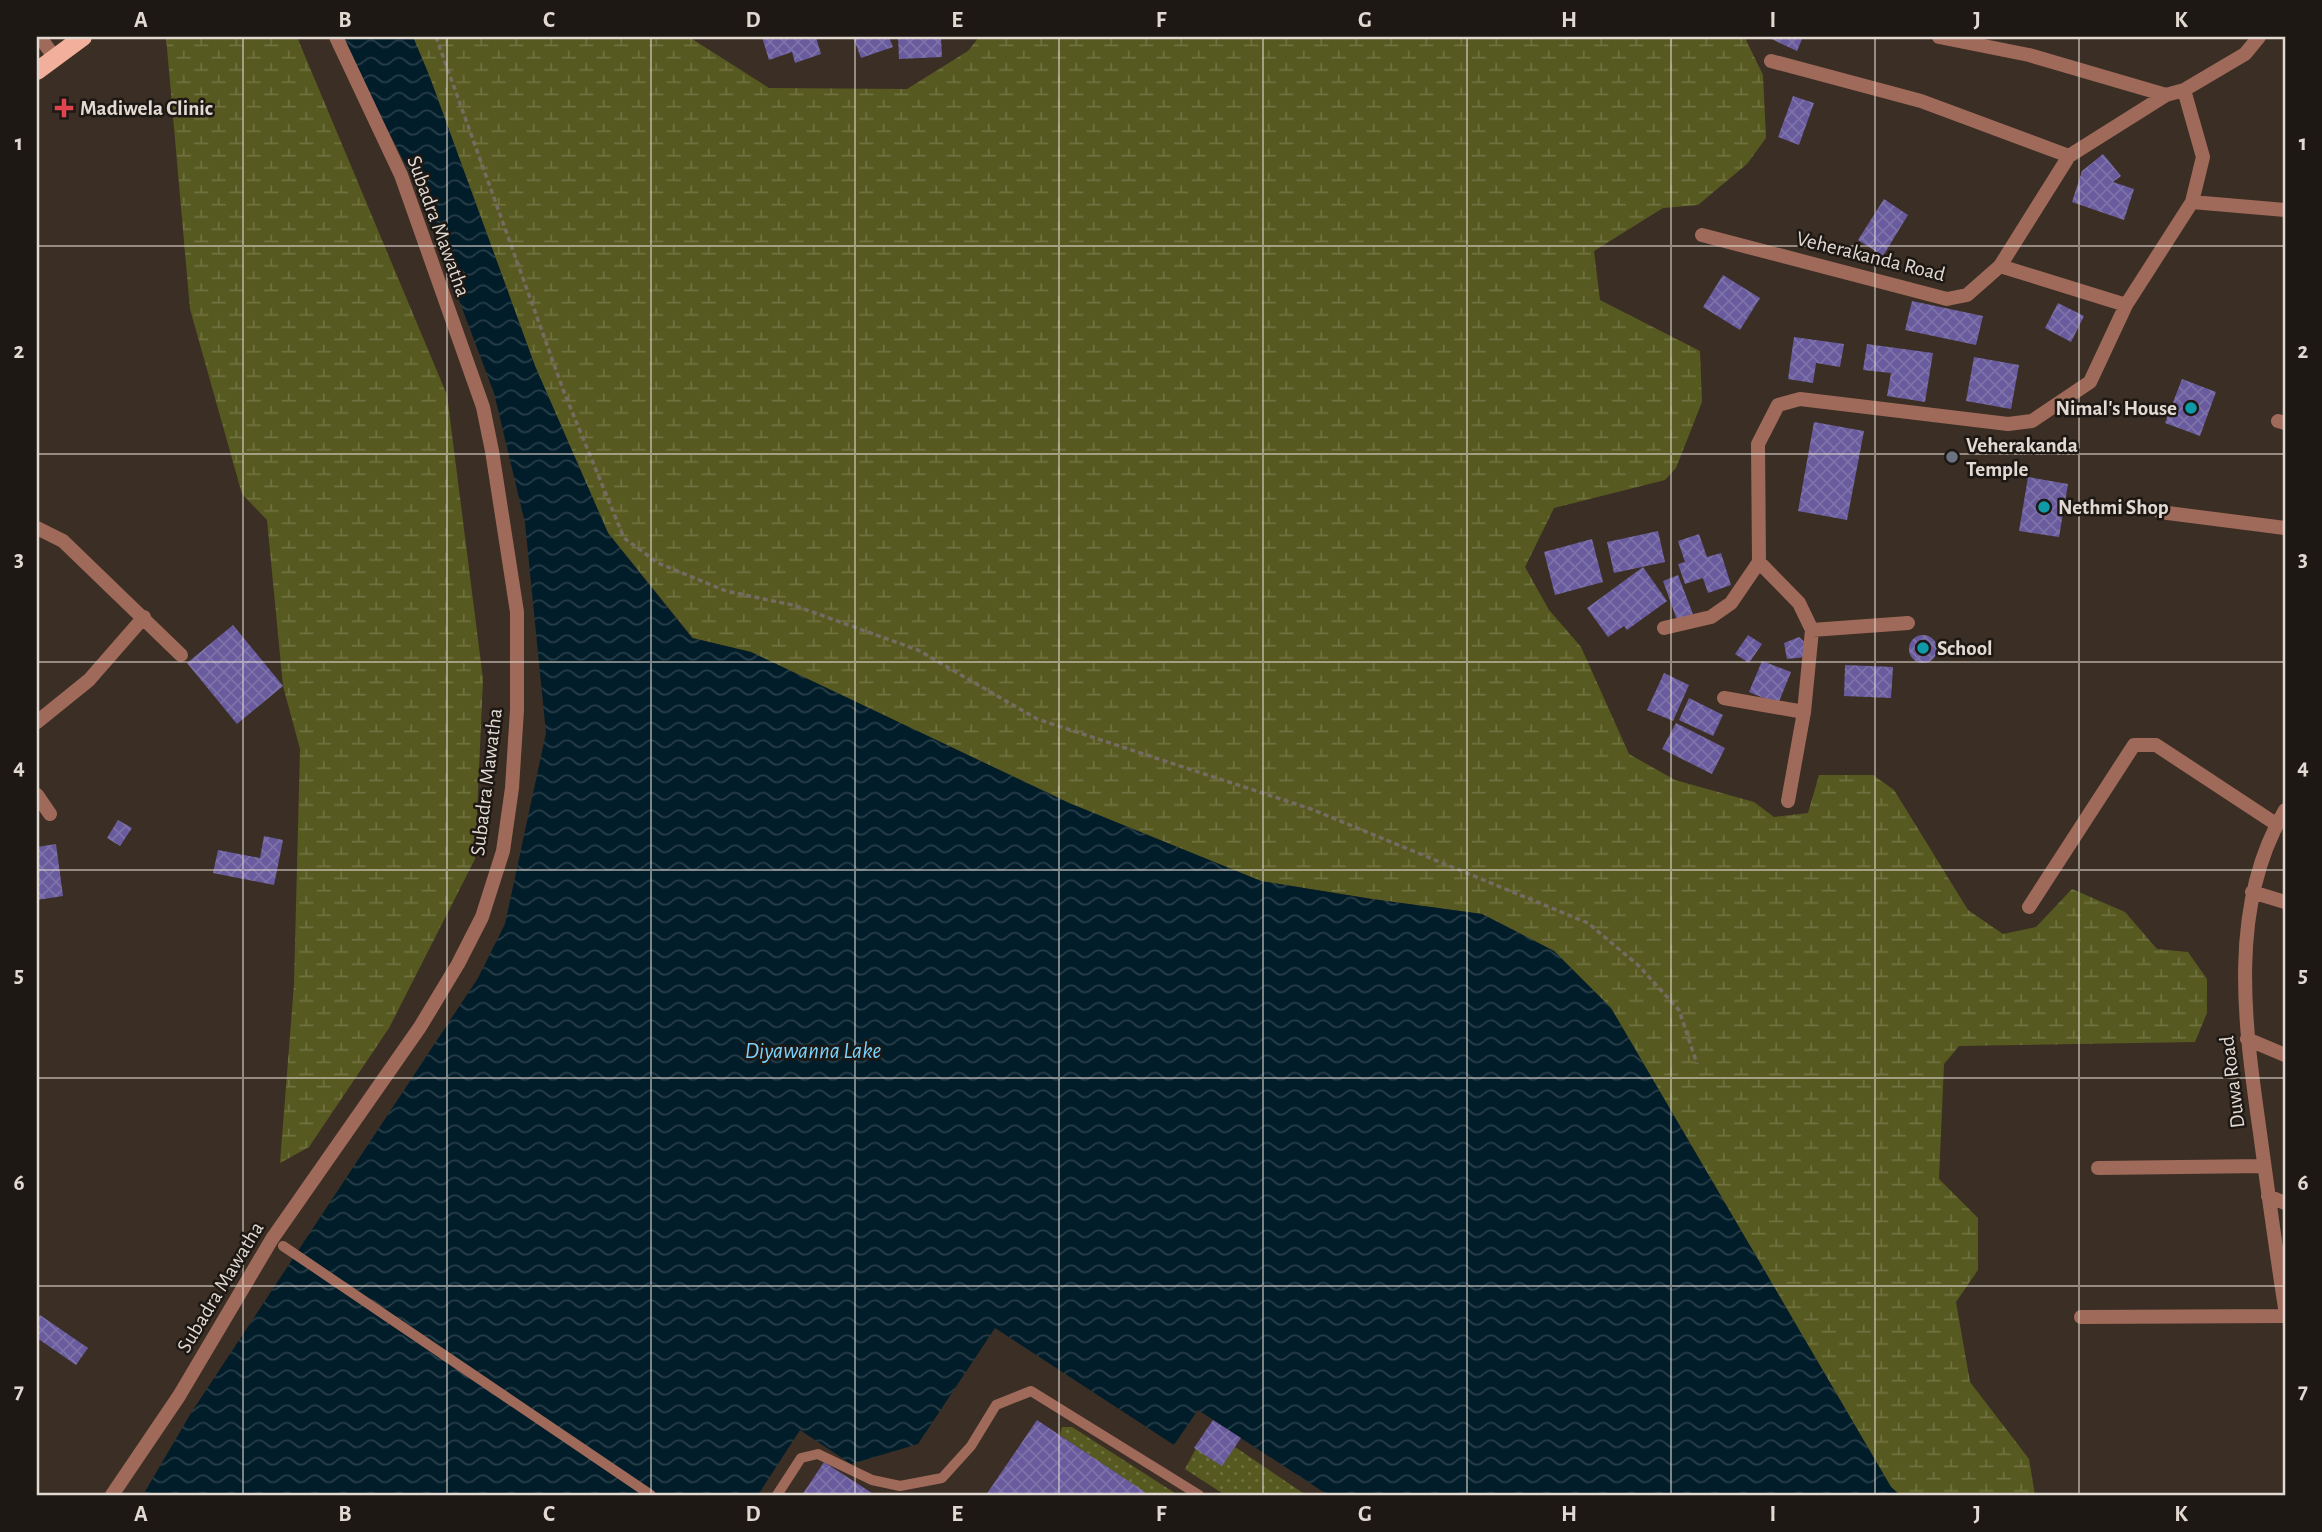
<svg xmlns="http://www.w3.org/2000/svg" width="2322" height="1532" viewBox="0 0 2322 1532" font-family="'Alegreya Sans',sans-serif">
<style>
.grass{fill:url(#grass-dots)}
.wetland{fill:url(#wetland-marsh)}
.water{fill:url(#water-waves)}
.building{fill:url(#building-cross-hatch)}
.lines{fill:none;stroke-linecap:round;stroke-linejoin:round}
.path{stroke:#766b62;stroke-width:3.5;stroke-dasharray:5 3.5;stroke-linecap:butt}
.lane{stroke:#a06a5a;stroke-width:10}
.street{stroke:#a06a5a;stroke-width:14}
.primary{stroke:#f2b09c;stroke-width:18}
.grid{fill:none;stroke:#e1d9d2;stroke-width:2;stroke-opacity:0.55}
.health-dot{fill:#e0444e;stroke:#1d1813;stroke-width:2.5}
.culture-dot{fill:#0f9aa8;stroke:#1d1813;stroke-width:2.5}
.worship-dot{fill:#6b7280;stroke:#1d1813;stroke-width:2.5}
.labels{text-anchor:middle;stroke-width:5;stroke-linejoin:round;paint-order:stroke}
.poi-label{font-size:21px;font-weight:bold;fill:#e1d9d2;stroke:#1d1813;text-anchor:start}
.street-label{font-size:21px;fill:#e1d9d2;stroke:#1d1813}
.water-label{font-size:23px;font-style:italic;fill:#78d3ff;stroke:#1d1813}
.neatline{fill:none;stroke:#e1d9d2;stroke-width:2.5}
.grid-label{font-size:23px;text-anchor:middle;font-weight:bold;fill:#e1d9d2}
</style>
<defs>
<pattern id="grass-dots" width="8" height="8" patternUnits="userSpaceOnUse" patternTransform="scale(1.75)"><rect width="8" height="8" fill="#575a20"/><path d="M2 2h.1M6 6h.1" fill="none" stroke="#6f7140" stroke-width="1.8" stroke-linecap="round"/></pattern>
<pattern id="wetland-marsh" width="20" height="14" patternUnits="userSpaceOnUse" patternTransform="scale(1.75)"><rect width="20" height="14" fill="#575a20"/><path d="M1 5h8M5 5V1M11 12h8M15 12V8" fill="none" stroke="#6f7140"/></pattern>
<pattern id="water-waves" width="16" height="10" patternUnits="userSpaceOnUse" patternTransform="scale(1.75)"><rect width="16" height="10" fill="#021d2a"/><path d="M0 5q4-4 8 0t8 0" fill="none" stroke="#273d48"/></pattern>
<pattern id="building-cross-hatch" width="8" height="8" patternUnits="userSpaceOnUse" patternTransform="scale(1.75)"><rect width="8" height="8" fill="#695b9d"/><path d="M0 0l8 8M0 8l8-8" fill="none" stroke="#7e72aa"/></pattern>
</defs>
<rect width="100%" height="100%" fill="#3b2e24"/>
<path class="grass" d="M1062,1427H1072L1178,1495H1143L1144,1492L1060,1435Z
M1207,1428L1306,1495H1225L1185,1469Z"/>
<path class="wetland" d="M166,37H297L447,395L483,679L475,859L389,1028L309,1147L280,1163L294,984L300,749L283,686L267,520L242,494L190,309Z
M413,37H689L769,88L907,89L968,51L979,37H1748L1746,40L1763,75L1766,138L1747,164L1698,205L1663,208L1594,251L1600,300L1700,351L1702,402L1676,468L1665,480L1554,508L1525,567L1549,610L1581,647L1629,754L1675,780L1754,802L1774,817L1808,813L1819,775H1873L1894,790L1968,910L2003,934L2036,927L2072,889L2125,912L2157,949L2188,952L2207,979V1013L2195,1042L1959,1046L1944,1064L1939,1179L1978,1218V1270L1956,1302L1970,1382L2029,1459L2035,1495H1900L1891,1487L1611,1008L1554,951L1482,914L1372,899L1261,881L1069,803L751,652L693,638L608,533L535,366L429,75Z"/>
<path class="water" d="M340,37H413L429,75L535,366L608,533L692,638L751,652L1069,803L1261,881L1372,899L1482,914L1554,951L1611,1008L1891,1487L1900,1495H1328L1198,1410L1174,1445L995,1328L918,1444L851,1464L800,1430L758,1495H143L191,1413L478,978L505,924L546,733L525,523L494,393L415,183Z"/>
<path class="building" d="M762,37H816L821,54L795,63L792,52L769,60Z
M853,37H889L893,47L861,58Z
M898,37H941L942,57L899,59Z
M1767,37H1803L1797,51Z
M1793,96L1814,103L1799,145L1778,137Z
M2103,154L2121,176L2113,182L2134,189L2124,220L2072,202L2082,171Z
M1884,199L1908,215L1883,256L1858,240Z
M1723,275L1760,298L1740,330L1703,307Z
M1912,301L1983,316L1976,345L1905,330Z
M2058,303L2084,316L2071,342L2045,328Z
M1794,337L1844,344L1840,367L1816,363L1813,383L1788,379Z
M1867,344L1933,353L1925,402L1887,396L1891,373L1863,370Z
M1974,357L2019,365L2011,409L1966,401Z
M2182,379L2216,392L2200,436L2165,423Z
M1814,422L1864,431L1847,520L1798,511Z
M2028,477L2068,484L2059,537L2019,531Z
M1658,531L1665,562L1614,573L1607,542Z
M1699,534L1707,557L1721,553L1731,585L1708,593L1703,578L1685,584L1678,564L1685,562L1678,541Z
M1592,539L1603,582L1555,595L1544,552Z
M1643,567L1667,601L1627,630L1624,626L1608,637L1587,608Z
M1678,575L1693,614L1677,620L1663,581Z
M233,625L283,686L237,724L187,663Z
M1748,635L1762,644L1749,663L1735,654Z
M1909 649a14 14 0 1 1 28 0a14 14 0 1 1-28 0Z
M1799,637L1808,645L1806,657L1787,659L1784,643Z
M1762,661L1791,672L1778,704L1749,692Z
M1845,665L1893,667L1891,698L1844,696Z
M1664,673L1689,685L1673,721L1647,710Z
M1689,698L1723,715L1713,736L1679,720Z
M1676,723L1725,748L1712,774L1662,749Z
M118,820L132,828L120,846L107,838Z
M264,836L283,840L274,885L213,873L218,850L260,858Z
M56,844L63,896L37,900V884H39L37,877V847Z
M40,1315L88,1348L76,1365L37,1338V1320Z
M1037,1420L1145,1492L1143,1495H986Z
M1213,1420L1241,1438L1222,1466L1194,1448Z
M824,1462L875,1495H802Z"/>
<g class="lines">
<path class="path" d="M436,37L564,392L624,538L658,563L726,591L793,605L918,650L1037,719L1311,809L1588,923L1639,966L1679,1010L1697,1064"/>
<path class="lane" d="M283,1246L651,1495
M777,1495L801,1458L818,1454L872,1480L900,1486L942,1478L971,1446L996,1405L1031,1391L1199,1495"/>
<path class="street" d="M40,37L54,57
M1939,37L2029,55L2166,95
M1771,61L1921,101L2069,156
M2192,202L2285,210
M1702,235L1947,299L1967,295L2000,266L2069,156L2166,95L2184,90L2245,54L2259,37
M2000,266L2126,305
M2278,421L2285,423
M2160,512L2285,528
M37,528L63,541L181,655
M1759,562L1799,603L1812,630L1804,712L1788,801
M1664,628L1711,617L1731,603L1759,562L1758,444L1778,405L1800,399L2008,424L2032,421L2090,382L2126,305L2192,202L2203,157L2184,90
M1812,630L1908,623
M1724,698L1804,712
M37,722L89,680L144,617
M37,795L50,814
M2285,810C2227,907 2245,1027 2260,1133C2268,1192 2276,1250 2285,1308
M2252,892L2285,902
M2029,907L2134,745H2156L2276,824
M2247,1039L2285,1055
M2098,1168L2264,1166
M2268,1196L2285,1203
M2081,1317L2285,1316
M112,1495L179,1396L272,1239L420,1027L458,964L482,917L503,851L512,788L517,710V612L492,451L483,407L401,175L336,37"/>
<path class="primary" d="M37,71L83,37"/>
</g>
<path class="grid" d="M243,37V1495M447,37V1495M651,37V1495M855,37V1495M1059,37V1495M1263,37V1495M1467,37V1495M1671,37V1495M1875,37V1495M2079,37V1495M37,246H2285M37,454H2285M37,662H2285M37,870H2285M37,1078H2285M37,1286H2285"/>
<path class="health-dot" d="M60.5 97.5h7v7h7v7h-7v7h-7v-7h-7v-7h7z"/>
<g class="culture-dot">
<circle cx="2191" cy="408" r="7"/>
<circle cx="2044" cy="507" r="7"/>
<circle cx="1923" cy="648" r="7"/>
</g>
<circle class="worship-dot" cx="1952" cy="457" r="7"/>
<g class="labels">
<g class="poi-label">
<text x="80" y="115">Madiwela Clinic</text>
<text x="2177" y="415" text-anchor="end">Nimal's House</text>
<text x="1966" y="452">Veherakanda<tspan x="1966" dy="24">Temple</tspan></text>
<text x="2058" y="514">Nethmi Shop</text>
<text x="1937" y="655">School</text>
</g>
<g class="street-label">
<text transform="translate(439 226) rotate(70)" y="7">Subadra Mawatha</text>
<text transform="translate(1871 256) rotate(14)" y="7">Veherakanda Road</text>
<text transform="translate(486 782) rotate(-83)" y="7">Subadra Mawatha</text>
<text transform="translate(2232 1082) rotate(-97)" y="7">Duwa Road</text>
<text transform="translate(220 1287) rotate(-59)" y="7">Subadra Mawatha</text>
</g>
<g class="water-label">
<text x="813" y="1058">Diyawanna Lake</text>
</g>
</g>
<rect width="2322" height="1532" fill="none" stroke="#1d1813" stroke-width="77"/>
<rect x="38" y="38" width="2246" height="1456" class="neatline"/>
<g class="grid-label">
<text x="141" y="27">A</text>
<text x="345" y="27">B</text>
<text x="549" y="27">C</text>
<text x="753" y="27">D</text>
<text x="957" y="27">E</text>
<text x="1161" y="27">F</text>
<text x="1365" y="27">G</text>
<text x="1569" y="27">H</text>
<text x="1773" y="27">I</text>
<text x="1977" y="27">J</text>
<text x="2181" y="27">K</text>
<text x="19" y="150">1</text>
<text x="2303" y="150">1</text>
<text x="19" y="358">2</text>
<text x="2303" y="358">2</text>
<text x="19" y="566">3</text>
<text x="2303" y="566">3</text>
<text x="19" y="774">4</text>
<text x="2303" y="774">4</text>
<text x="19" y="982">5</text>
<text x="2303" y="982">5</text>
<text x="19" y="1190">6</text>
<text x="2303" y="1190">6</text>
<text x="19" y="1398">7</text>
<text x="2303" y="1398">7</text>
<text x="141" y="1521">A</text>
<text x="345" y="1521">B</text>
<text x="549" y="1521">C</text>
<text x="753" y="1521">D</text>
<text x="957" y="1521">E</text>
<text x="1161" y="1521">F</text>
<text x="1365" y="1521">G</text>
<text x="1569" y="1521">H</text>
<text x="1773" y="1521">I</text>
<text x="1977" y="1521">J</text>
<text x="2181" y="1521">K</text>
</g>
</svg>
